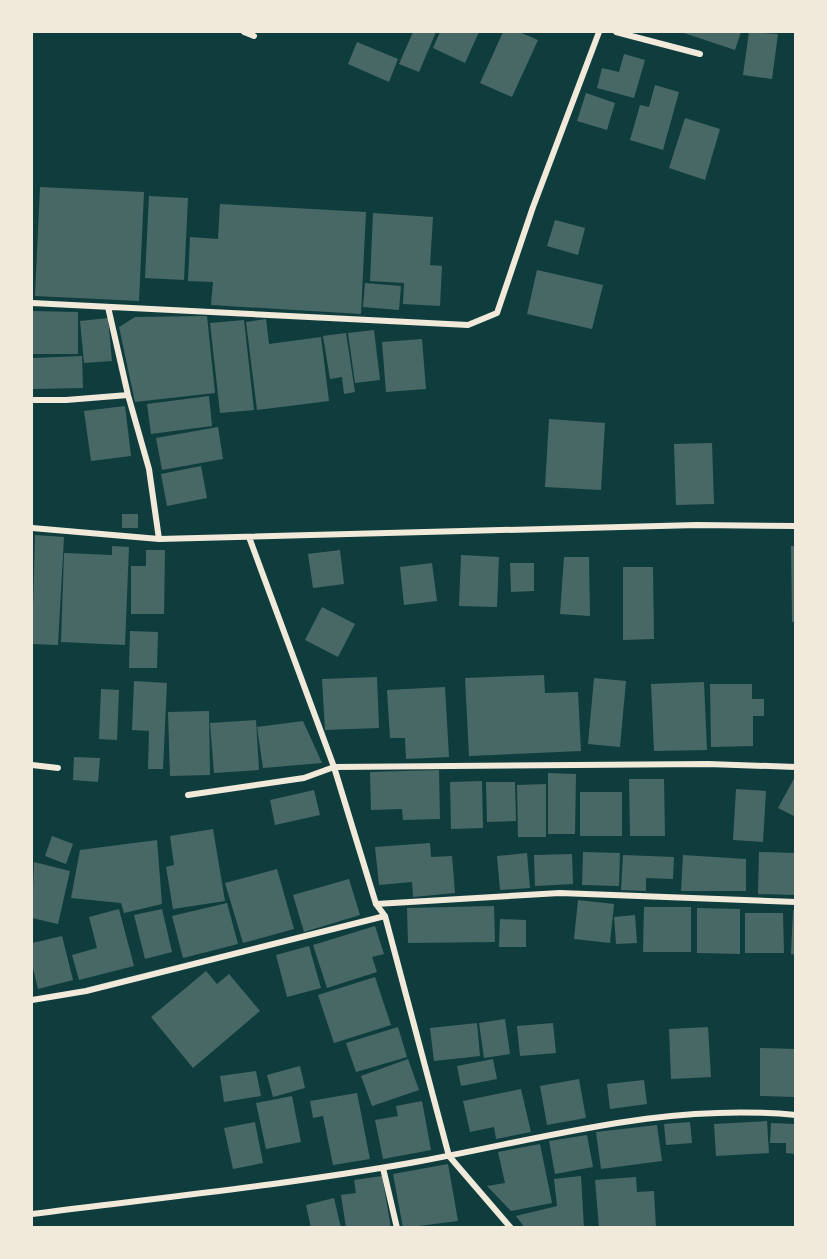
<svg xmlns="http://www.w3.org/2000/svg" width="827" height="1259" viewBox="0 0 827 1259" font-family="Commissioner,sans-serif">
<style>
.building{fill:#486865}
.lines{fill:none;stroke-linecap:round;stroke-linejoin:round}
.minor{stroke:#f1e9da;stroke-width:6}
</style>
<rect width="100%" height="100%" fill="#0f3d3e"/>
<path class="building" d="M413,32H436L419,72L399,64Z
M440,32H479L465,63L433,48Z
M503,32H519L538,40L512,97L480,83Z
M681,32H741L735,50Z
M749,32L778,34L772,79L743,75Z
M357,42L398,59L389,82L348,64Z
M624,54L645,60L634,98L597,88L602,68L619,72Z
M655,85L679,92L663,150L630,140L640,105L649,107Z
M586,93L615,103L607,130L577,121Z
M685,118L720,129L705,180L669,168Z
M40,187L144,192L139,301L35,296Z
M149,196L188,198L184,280L145,278Z
M220,204L366,212L361,314L211,305L213,282L188,281L190,237L218,239Z
M373,213L433,217L430,265L442,266L440,306L403,304L404,283L370,281Z
M555,220L585,228L578,255L547,246Z
M537,270L603,285L592,329L527,314Z
M365,283L401,286L399,310L363,307Z
M32,311L78,312V354H32Z
M207,316L215,393L135,402L119,327L135,317Z
M108,318L112,361L84,363L80,321Z
M266,319L269,344L321,337L329,401L257,410L246,322Z
M244,320L254,410L220,413L210,323Z
M374,330L380,380L355,383L348,333Z
M346,333L355,392L344,394L342,377L330,379L323,336Z
M422,339L426,389L386,392L382,342Z
M82,356L83,388L32,389V358Z
M209,396L212,426L151,434L147,404Z
M125,406L131,456L91,461L84,411Z
M549,419L605,423L601,490L545,487Z
M218,427L223,459L162,470L156,438Z
M712,443L714,504L676,505L674,444Z
M201,466L207,498L167,506L161,474Z
M122,514H138V528H122Z
M35,535L64,537L58,645L32,644Z
M112,546L129,547L125,645L61,642L64,553L112,555Z
M791,546H796V622H792Z
M146,550H165L164,614H131V566H146Z
M340,550L344,584L313,588L308,554Z
M461,555L499,557L497,607L459,606Z
M564,557H589L590,616L560,614Z
M432,563L437,601L404,605L400,567Z
M510,563H534V591L511,592Z
M623,567H653L654,639L623,640Z
M322,607L355,624L338,657L305,640Z
M130,631L158,632L157,668H129Z
M544,675L545,693L578,692L581,751L469,756L465,678Z
M377,677L379,728L325,730L322,679Z
M594,678L626,681L620,747L588,744Z
M134,681L167,683L163,769H148L149,731L132,730Z
M704,682L707,750L654,751L651,684Z
M710,684H752V699H764V716H753V746L711,747Z
M445,687L449,757L406,759L405,738H390L387,690Z
M101,689L119,690L117,740L99,739Z
M209,711L210,775L170,776L168,712Z
M256,720L259,770L214,773L210,723Z
M303,721L322,763L263,768L257,727Z
M74,757L100,758L98,782L73,780Z
M439,770L440,819L403,820L402,809L371,810L370,772Z
M548,773L576,774L575,834H548Z
M796,775V817L778,808Z
M629,779H664L665,836H630Z
M482,781L483,828L451,829L450,782Z
M486,782H515L516,821L487,822Z
M546,784V837H518L517,785Z
M736,789L766,791L763,842L733,840Z
M314,790L320,815L275,825L270,800Z
M580,792H622V836H580Z
M213,829L225,901L173,909L166,867L174,865L170,836Z
M52,836L73,844L66,864L45,856Z
M157,840L162,904L124,913L121,903L71,898L80,850Z
M430,843L431,857L452,856L455,893L413,897L412,882L379,885L375,847Z
M583,852L620,853L619,886L582,885Z
M759,852L796,853V895L758,894Z
M527,853L530,888L500,890L497,856Z
M572,854L573,884L535,886L534,855Z
M623,855L674,857L673,879L646,878V891L621,890Z
M683,855L746,859V891H681Z
M34,862L70,871L58,924L32,918Z
M277,869L294,929L243,943L225,883Z
M349,879L360,915L304,932L293,895Z
M578,900L614,904L610,943L574,939Z
M227,903L238,944L183,958L172,916Z
M494,906L495,942L408,943L407,908Z
M644,907H691V952H643Z
M697,908L740,909V954L697,953Z
M119,909L134,966L79,980L72,955L97,948L89,917Z
M162,909L172,952L145,959L134,915Z
M793,910H796V955L791,954Z
M745,913H783L784,953H745Z
M635,915L637,943L616,944L614,917Z
M500,919L526,920V947H499Z
M375,926L384,954L372,957L377,972L327,988L313,945Z
M62,936L73,980L38,989L32,964V943Z
M309,946L321,988L287,997L276,955Z
M206,971L217,984L229,974L260,1011L193,1068L151,1017Z
M375,977L391,1025L334,1043L318,995Z
M505,1019L510,1054L484,1058L479,1023Z
M477,1023L480,1056L434,1061L430,1028Z
M553,1023L556,1053L520,1056L517,1026Z
M398,1027L407,1057L356,1072L346,1043Z
M708,1027L711,1077L671,1079L669,1029Z
M760,1048L796,1049V1097L760,1096Z
M408,1059L419,1090L372,1106L361,1076Z
M493,1059L497,1079L461,1086L457,1066Z
M300,1066L305,1088L273,1097L267,1075Z
M256,1071L261,1096L224,1102L220,1076Z
M579,1079L586,1118L547,1125L540,1086Z
M644,1080L647,1104L610,1109L607,1084Z
M521,1089L531,1132L496,1139L494,1127L470,1132L463,1101Z
M357,1093L370,1159L333,1165L323,1116L313,1118L310,1101Z
M292,1096L301,1142L266,1149L256,1103Z
M422,1101L431,1150L383,1159L375,1120L398,1116L396,1106Z
M767,1121L769,1153L716,1156L714,1124Z
M255,1122L263,1163L233,1169L224,1128Z
M690,1122L692,1143L666,1145L664,1124Z
M771,1123L796,1124V1154L786,1153V1143H770Z
M657,1125L662,1161L601,1169L596,1132Z
M587,1135L593,1167L555,1174L549,1141Z
M540,1144L552,1203L511,1211L487,1186L505,1183L498,1152Z
M448,1164L458,1221L403,1228L393,1174Z
M382,1176L391,1228H346L341,1195L356,1193L354,1180Z
M581,1176L584,1228H525L516,1216L557,1206L554,1179Z
M636,1177L637,1192L654,1191L656,1228H599L595,1180Z
M334,1198L341,1228H311L306,1205Z"/>
<g class="lines">
<path class="minor" d="M244,32L254,36
M616,32L700,54
M32,303L468,325L497,313L533,207L599,32
M108,307L128,395L149,469L159,539
M32,400H66L128,395
M32,528L159,539L697,525L796,526
M249,537L334,767L376,904L385,916L449,1156L511,1228
M32,765L58,768
M188,795L304,778L334,767L708,764L796,767
M376,904L560,893L796,902
M32,1000L86,991L385,916
M383,1168L397,1228
M32,1214C157,1198 285,1185 410,1163C540,1140 661,1102 796,1115"/>
</g>
<rect width="827" height="1259" fill="none" stroke="#f1e9da" stroke-width="66"/>
</svg>
